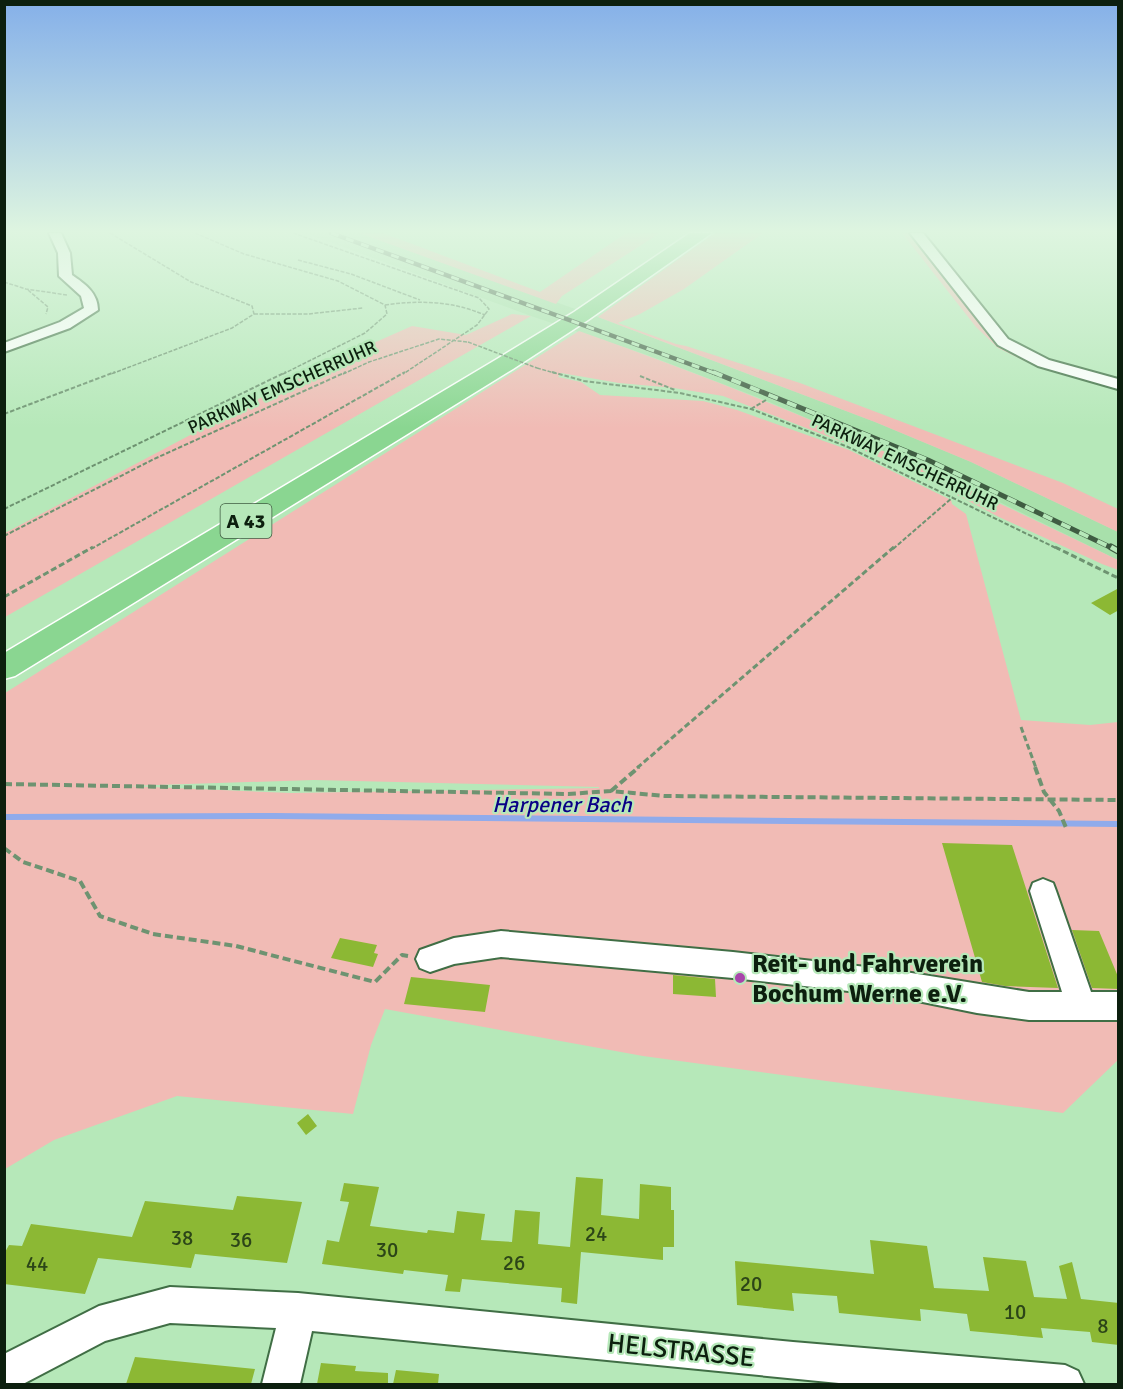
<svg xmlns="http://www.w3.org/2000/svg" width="1123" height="1389" viewBox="0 0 1123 1389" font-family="Signika,sans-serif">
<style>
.built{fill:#a8e0ab}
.green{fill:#f1bbb5;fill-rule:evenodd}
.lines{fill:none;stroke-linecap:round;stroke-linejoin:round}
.stream{stroke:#90abeb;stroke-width:6}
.building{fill:#8cb834}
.minor-casing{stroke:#406e45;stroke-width:4}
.highway-casing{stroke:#fff;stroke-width:3}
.path-far3{stroke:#6e9371;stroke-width:1.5;stroke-dasharray:4 1.5;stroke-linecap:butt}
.path-far2{stroke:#6e9371;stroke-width:2;stroke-dasharray:4.5 2;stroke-linecap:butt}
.path-far1{stroke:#6e9371;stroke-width:3;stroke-dasharray:6 3;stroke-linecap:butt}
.path{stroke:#6e9371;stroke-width:4;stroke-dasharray:8 4;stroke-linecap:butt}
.minor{fill:#fff;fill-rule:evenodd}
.highway{fill:#8ad691;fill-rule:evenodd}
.rail-far2-casing{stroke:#3f5c42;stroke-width:4.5}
.rail-far1-casing{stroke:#3f5c42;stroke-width:5}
.rail-casing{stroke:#3f5c42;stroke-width:7}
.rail-far2{stroke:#b6e8b9;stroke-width:3;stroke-dasharray:8;stroke-linecap:butt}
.rail-far1{stroke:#b6e8b9;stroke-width:4;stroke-dasharray:10;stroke-linecap:butt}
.rail{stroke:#b6e8b9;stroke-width:4.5;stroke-dasharray:13;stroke-linecap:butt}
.path-bridge{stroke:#6e9371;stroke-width:1.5;stroke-dasharray:4 1.5;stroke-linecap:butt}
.poi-dot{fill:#a845ab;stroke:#b6e8b9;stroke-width:2}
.labels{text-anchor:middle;stroke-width:4.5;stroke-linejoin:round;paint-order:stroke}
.far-street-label{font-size:18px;fill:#0c1f0e;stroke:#b6e8b9}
.shield{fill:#b6e8b9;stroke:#3f5b41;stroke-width:1.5}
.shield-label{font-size:20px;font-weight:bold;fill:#0c1f0e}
.near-number-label{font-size:21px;fill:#2c4518}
.water-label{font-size:22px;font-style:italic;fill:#090086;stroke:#b6e8b9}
.near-poi-label{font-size:26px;font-weight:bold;fill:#0c1f0e;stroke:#b6e8b9;text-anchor:start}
.near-street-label{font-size:26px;fill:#0c1f0e;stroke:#b6e8b9}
</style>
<rect width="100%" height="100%" fill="#b6e8b9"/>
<path class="built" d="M305,233H359L598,317L875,422L971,462L1118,532V560L981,493L767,401L647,355L531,316Z"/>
<path class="green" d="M359,233H383L540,292L626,233H660L562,296L556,304Z
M715,233H763L684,289L640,314L618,323L676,344L686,346L800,383L1063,483L1118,509V532L971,462L875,422L598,317Z
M902,233H913L991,332L1042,365L1118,385V390L1039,368L998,348L976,327Z
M512,314L531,316L5,617V533L317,368L412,326L466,335Z
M579,331C765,396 942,474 1118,560V570L1102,564L999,517L911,471L858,448L723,396L674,388L619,383L561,373L558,377L581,382L600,395L703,401L737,410L849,450L951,500L952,504L966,514L1021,720L1090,725L1118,722V1060L1063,1113L643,1056L385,1009L371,1045L353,1114L177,1096L54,1140L5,1169V693ZM314,780L599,787V788L291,793L126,786Z"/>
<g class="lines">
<path class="stream" d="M4,817L274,816L1118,824"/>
</g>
<path class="building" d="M1119,588V610L1110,615L1091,603Z
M942,843L1012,845L1058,988L1005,986L982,982Z
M1072,930L1099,931L1119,979V989L1092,988Z
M340,938L377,945L374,953L378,954L373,967L331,958Z
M673,975L715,979L716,997L673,994Z
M411,977L490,985L485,1012L404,1004Z
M308,1114L317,1126L306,1135L297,1123Z
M576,1177L603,1179L601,1215L639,1219L640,1184L671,1187V1210H674V1247H663V1260L581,1252L577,1304L561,1302L562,1288L462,1279L460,1292L445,1291L448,1275L404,1270L403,1274L322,1264L327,1240L339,1242L349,1202L340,1201L344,1183L379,1187L370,1226L427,1233L428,1230L454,1233L457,1211L485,1214L481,1240L512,1242L515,1210L540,1212L538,1244L570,1247Z
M237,1196L302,1202L287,1263L195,1254L191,1268L98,1258L85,1294L4,1284V1254L9,1245L22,1246L31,1224L132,1237L145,1201L233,1210Z
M870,1240L927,1246L934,1288L989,1291L983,1257L1026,1261L1034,1297L1067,1299L1059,1266L1072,1262L1081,1299L1119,1303V1345L1092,1342L1090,1332L1041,1328L1043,1338L970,1331L967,1314L920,1309L921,1321L839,1313L837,1296L792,1293L794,1311L737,1305L735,1261L874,1274Z
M135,1357L255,1369L251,1384H126Z
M321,1363L356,1366L355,1371L388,1373V1384H317Z
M396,1370L439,1374L438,1384H393Z"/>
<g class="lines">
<g class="minor-casing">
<path id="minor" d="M49,233H61L70,253L72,275C85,284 98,293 98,310L70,328L4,352V343L60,322L84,308L81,296L59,276L58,253Z
M910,233H923L1008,339L1049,360L1118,379V389L1038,366L998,345Z
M1043,879L1053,883L1056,891L1091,992H1118V1020H1029L977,1013L893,996L733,978L501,957L454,964L430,972L420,968L416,959L420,950L454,938L501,931L733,952L893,970L1029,992H1062L1030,891L1033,883Z
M170,1287L298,1293L793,1342L1065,1365L1078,1371L1084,1384H849L312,1331L300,1384H262L276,1328L170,1323L105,1341L23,1384H4V1354L99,1306Z"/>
</g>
<g class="highway-casing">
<path id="highway" d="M690,233H712L588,320L513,369L15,676L4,679V653L497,359L574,312Z"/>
</g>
<path class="path-far3" d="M110,233L191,282L252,306L254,314L232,328L111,374
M195,233L244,254L338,281L385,305L387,314L365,333L283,374
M293,233L479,298L489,309L477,325L403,374
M298,260L351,274L420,300
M4,282L26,289L67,295
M28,290L48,307L46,314
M385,305C420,300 452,301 485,315
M254,314H308L363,308
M537,368L558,374
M343,374L369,362L439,339L468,342"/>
<path class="path-far2" d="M552,372L584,381L680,393L751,409L848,447L1058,549
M640,376L675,390
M751,409L766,400
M4,414L115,372
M4,509L286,372
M4,536L154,459L346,372
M91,549L405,372
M893,549L953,497"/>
<path class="path-far1" d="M1055,547L1118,578
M4,597L93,547
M1021,727L1036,768
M637,768L894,547"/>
<path class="path" d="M1035,767L1044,792L1059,811L1067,830
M4,784L568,794L611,791L665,796L1118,800
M611,791L639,767
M4,848L23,862L80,881L100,916L153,934L236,946L375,982L402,955L408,956"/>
<use href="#minor" class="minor"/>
<use href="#highway" class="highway"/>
<g class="rail-far2-casing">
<path id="rail-far2" d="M331,233L717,374"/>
</g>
<g class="rail-far1-casing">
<path id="rail-far1" d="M713,372L928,460L1114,549"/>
</g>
<g class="rail-casing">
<path id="rail" d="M1111,547L1118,551"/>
</g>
<use href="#rail-far2" class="rail-far2"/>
<use href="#rail-far1" class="rail-far1"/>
<use href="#rail" class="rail"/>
<path class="path-bridge" d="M468,342L537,368"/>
</g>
<linearGradient id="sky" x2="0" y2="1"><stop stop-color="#85b0e9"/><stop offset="0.54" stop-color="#def5e0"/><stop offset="1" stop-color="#def5e0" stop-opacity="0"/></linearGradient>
<rect width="1123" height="428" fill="url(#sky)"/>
<circle class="poi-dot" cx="740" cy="978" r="6"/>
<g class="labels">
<g class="far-street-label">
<text transform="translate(282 387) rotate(-24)" y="6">PARKWAY EMSCHERRUHR</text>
<text transform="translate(905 462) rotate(25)" y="6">PARKWAY EMSCHERRUHR</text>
</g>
<rect class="shield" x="220.5" y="504" width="51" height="34" rx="4.5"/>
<g class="shield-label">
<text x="246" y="528">A 43</text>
</g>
<g class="near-number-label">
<text x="596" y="1241">24</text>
<text x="182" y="1245">38</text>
<text x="241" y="1247">36</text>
<text x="387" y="1257">30</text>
<text x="514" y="1270">26</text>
<text x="37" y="1271">44</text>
<text x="751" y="1291">20</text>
<text x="1015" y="1319">10</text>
<text x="1103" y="1333">8</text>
</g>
<g class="water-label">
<text x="562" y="812">Harpener Bach</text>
</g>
<g class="near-poi-label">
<text x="752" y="972">Reit- und Fahrverein<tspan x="752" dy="30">Bochum Werne e.V.</tspan></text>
</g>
<g class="near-street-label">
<text transform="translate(681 1350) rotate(6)" y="9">HELSTRASSE</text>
</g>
</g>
<rect width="1123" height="1389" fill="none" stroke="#0c1f0e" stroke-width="12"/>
</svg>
